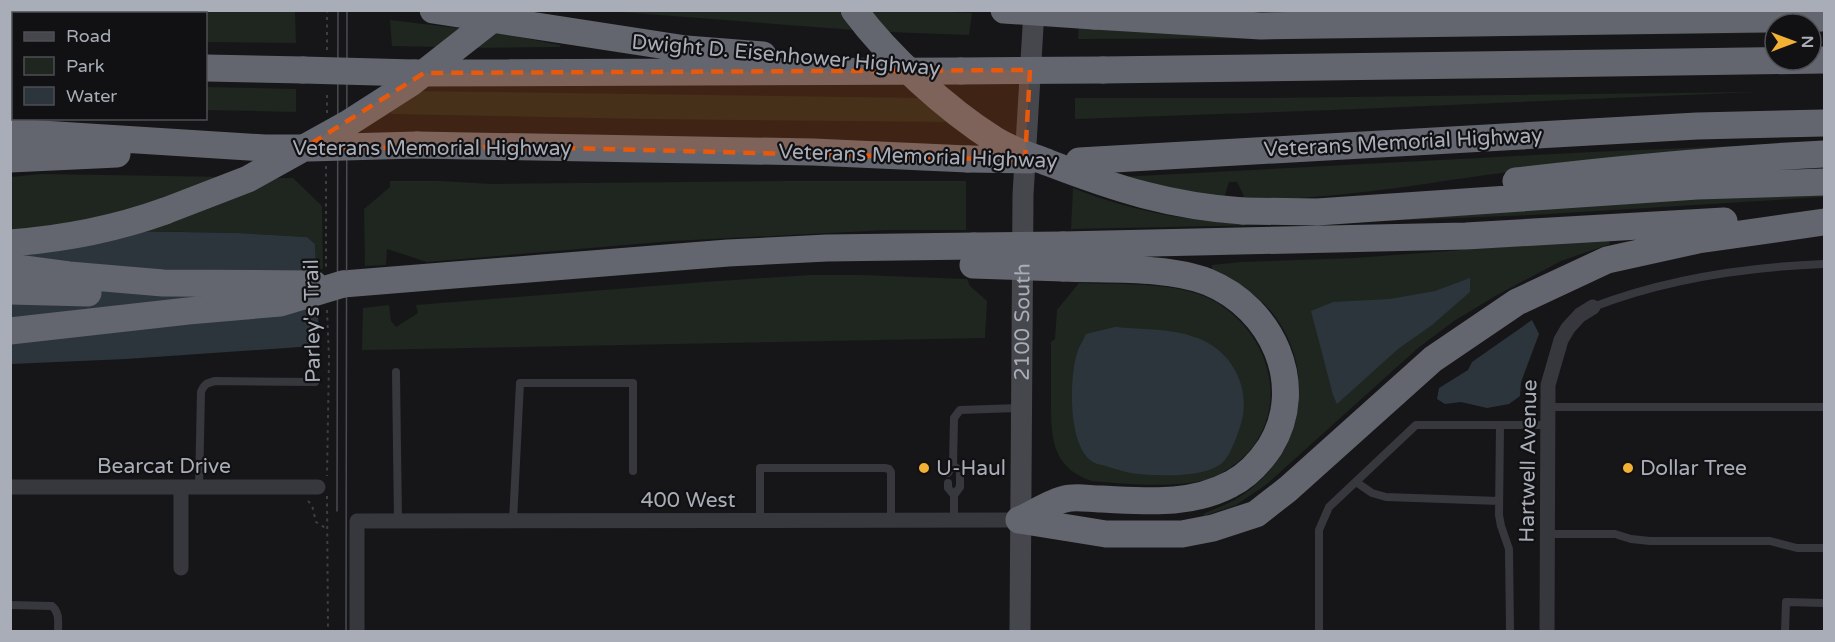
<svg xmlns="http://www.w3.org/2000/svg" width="1835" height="642" viewBox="0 0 1835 642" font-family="'Varela Round',sans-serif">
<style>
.green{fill:#1e261f}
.water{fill:#2c353c}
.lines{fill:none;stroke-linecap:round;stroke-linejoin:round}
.path{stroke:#3d3f44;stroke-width:2;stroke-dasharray:3 4.5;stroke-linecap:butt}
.service{stroke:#37383d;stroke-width:8}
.minor{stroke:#37383d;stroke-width:15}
.secondary{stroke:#45474d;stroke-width:21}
.motorway{stroke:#63666e;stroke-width:27}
.tram{stroke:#4a4c52;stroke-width:1.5}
.motorway-bridge{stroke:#63666e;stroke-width:27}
.marked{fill:#e8590c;fill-opacity:0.2;stroke:#e8590c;stroke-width:4.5;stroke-dasharray:12 8;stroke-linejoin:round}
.poi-dot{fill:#f2b134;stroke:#111113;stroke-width:2}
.labels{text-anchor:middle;stroke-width:4.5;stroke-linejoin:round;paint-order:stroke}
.street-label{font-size:21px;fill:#a8adb8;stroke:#111113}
.poi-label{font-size:21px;fill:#a8adb8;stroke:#111113;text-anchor:start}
</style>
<rect width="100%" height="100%" fill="#161618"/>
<path class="green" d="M59,10L295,11L296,43L206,42V14L48,13Z
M608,11H839L854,30Z
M871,11H927L972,13L969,35L889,32Z
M390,20L466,29L444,47L392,46Z
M1079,21L1775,27V33L1330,38L1078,39Z
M492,32L560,45V47L474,48Z
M206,87L296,89V112L206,110Z
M414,91L921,98L952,122L645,119L391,114L392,108Z
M1756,92L1333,110L1075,119V98H1267Z
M1824,142C1725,152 1625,159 1525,170C1432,181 1339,201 1244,199V196L1237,182H1229L1224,198L1195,194L1120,177L1592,152Z
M40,174L230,177L181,198L51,229H11V177Z
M272,178H293L322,206L323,269H316L315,244L307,237L237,233L139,231Z
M390,181H439L492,184L787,181H966V230H888L673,241L427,262L387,249L386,265L365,266L364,209L390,187Z
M1073,188C1138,214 1196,222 1265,225L1071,229Z
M1824,191V197L1533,215L1306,224Z
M1608,239L1610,244L1561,261L1497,295L1454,321L1418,348L1267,484L1236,505L1204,516L1203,514C1216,508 1229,504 1241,496C1300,457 1318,378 1277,319C1261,296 1237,282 1212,270V265L1241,262L1355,258Z
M810,275H861L967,279L970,286L987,301L985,338L362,350L363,308L389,305L391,321L396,327L418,313L416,305L704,282Z
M1079,283C1121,285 1178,281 1214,301C1283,341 1294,436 1218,475C1190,490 1124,484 1092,481C1050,467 1051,435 1051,397C1051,379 1051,360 1051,342L1055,339L1057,310Z"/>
<path class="water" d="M10,229L237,233L307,237L315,244L319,337L314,346L126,359L11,364Z
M1470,278V292L1432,325L1398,349L1337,404L1333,395L1311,311L1333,302L1390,299L1435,291Z
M1532,320L1539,334L1521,382L1520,396L1509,404L1487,408L1461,402L1445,404L1437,399L1439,388L1468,370L1472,362Z
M1115,327C1160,331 1212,326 1236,372C1243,386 1245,400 1243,415C1241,427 1230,458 1221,464C1206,475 1176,476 1159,475C1137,475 1127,473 1106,466C1102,465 1096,464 1093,462C1067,447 1069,375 1078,350C1080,345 1084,339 1086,334Z"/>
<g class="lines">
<path class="path" d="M327,50V10
M327,113V91
M326,166V269
M327,310L329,358L327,476
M327,496L328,632
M308,501L312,505L316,522L327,529"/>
<path class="service" d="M1593,307C1668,278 1745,267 1824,264
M396,372L398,521
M1547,407H1824
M1500,425L1499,515L1501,526L1509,549L1510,632
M953,465L960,471V487L954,495V520
M948,473L953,465L954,418L960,410L1019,408
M1356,482L1372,493L1386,497L1499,501
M948,483V488L954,495
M199,488L201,392C204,384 207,383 215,381L315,382
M760,520V468H885L889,469L891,472V520
M513,521L520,383H633V471
M1547,534H1615L1631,539L1650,541H1770L1797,548H1824
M10,605L52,606C60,613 58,622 58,632
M1319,632V530L1329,507L1416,425H1546
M1785,632L1786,602L1824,603"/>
<path class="minor" d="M10,487H318
M181,487V568
M357,632V521L1019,520
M1547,632L1548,385L1561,340L1568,328L1580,315L1593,307"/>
<path class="secondary" id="s1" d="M1020,632L1023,195L1034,10"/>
<path class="motorway" d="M433,10L686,49L763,55
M1094,16L1261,26L1824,18
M10,64H14
M206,68L303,70
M1103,70L1824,60
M414,73L961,71
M10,132L265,148H301
M417,145L813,152L968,159
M10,159L117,154
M1079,161L1697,126L1824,123
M1516,181C1618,169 1721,159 1824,154
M1243,211L1317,212L1697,186L1824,182
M10,243C63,239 115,229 165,211
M1063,245L1466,236L1724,221
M343,284L728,253L827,248L974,246
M1019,520L1106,534H1182L1213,528L1256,514L1288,489L1433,359L1517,302L1607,260L1698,240L1824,222
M1019,520C1033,514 1051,502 1065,499C1075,496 1090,499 1101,499C1146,501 1190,506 1231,484C1247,476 1260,462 1270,447C1308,385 1272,308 1208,282C1169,266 1106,270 1063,268"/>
<path class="tram" d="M337,511L338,10
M346,632L347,10"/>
<path class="motorway-bridge" d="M854,10C888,56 946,109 995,140C1011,150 1031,156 1049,163C1117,189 1170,206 1243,211
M1004,10L1094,16
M303,70L414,73
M961,71L1103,70
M308,148L417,145
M968,159L1030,160
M165,211L248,179L347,124L411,83L504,10
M974,246L1063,245
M973,265L1063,268
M10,267L69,275L163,283L314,284
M10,291L88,293
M10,331L188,311L280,303L343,284"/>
</g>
<path class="marked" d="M1030,70L1025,160L527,147L304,148L424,73Z"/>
<g class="poi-dot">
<circle cx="924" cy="468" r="6"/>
<circle cx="1628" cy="468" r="6"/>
</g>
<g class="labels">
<g class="street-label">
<text transform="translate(786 55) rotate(5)" y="7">Dwight D. Eisenhower Highway</text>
<text transform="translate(1403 142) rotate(-3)" y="7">Veterans Memorial Highway</text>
<text x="432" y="155">Veterans Memorial Highway</text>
<text transform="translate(918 156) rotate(2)" y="7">Veterans Memorial Highway</text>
<text transform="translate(312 321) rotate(-91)" y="7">Parley's Trail</text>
<text dy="7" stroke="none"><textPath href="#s1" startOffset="310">2100 South</textPath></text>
<text transform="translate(1528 461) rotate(-89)" y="7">Hartwell Avenue</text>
<text x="164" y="473">Bearcat Drive</text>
<text x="688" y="507">400 West</text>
</g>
<g class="poi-label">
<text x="936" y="475">U-Haul</text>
<text x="1640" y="475">Dollar Tree</text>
</g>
</g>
<rect width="1835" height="642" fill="none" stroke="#a8adb8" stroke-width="24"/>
<rect x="12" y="12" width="195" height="108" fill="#111113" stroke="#4d4f55" stroke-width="1.5"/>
<rect x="24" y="32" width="30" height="9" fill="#45474d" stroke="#4d4f55" stroke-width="1.5"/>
<text x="66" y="42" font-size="18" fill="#a8adb8">Road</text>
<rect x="24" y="57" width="30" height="18" fill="#1e261f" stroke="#4d4f55" stroke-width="1.5"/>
<text x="66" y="72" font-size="18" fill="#a8adb8">Park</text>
<rect x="24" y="87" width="30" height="18" fill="#2c353c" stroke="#4d4f55" stroke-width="1.5"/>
<text x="66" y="102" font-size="18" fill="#a8adb8">Water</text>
<g transform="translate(1793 42) rotate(90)"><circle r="28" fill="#111113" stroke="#4d4f55" stroke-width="1.5"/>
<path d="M0-4.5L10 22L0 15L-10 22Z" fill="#f2b134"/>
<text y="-9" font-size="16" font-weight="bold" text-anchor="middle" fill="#a8adb8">N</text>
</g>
</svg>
